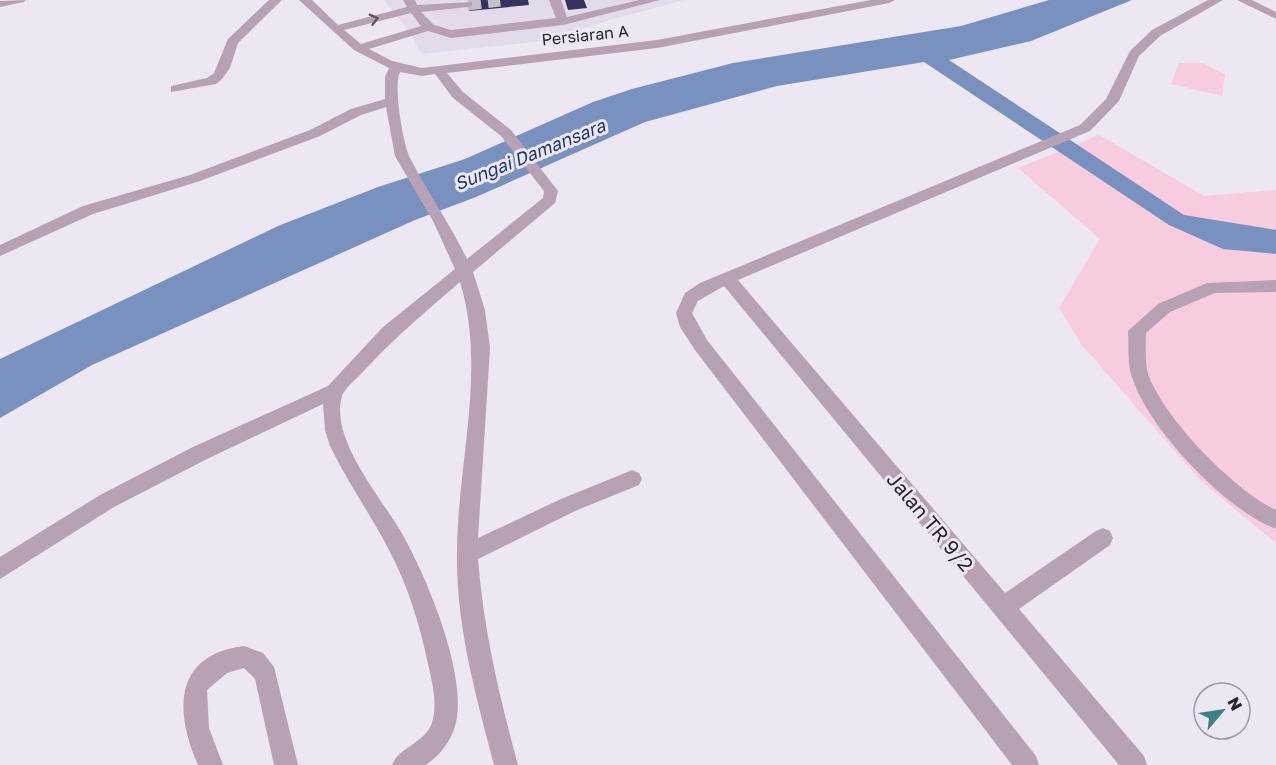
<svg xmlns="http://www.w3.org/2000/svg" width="1276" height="765" viewBox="0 0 1276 765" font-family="'Golos Text',sans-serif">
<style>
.built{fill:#e3dbec}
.green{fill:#f7ccdf}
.water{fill:#7991bf}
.building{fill:#36335f}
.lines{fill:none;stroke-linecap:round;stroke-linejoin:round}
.minor-tunnel{stroke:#c5c1ca;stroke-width:13;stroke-dasharray:13 7;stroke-linecap:butt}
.minor{fill:#b6a2b4;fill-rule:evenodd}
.oneway{stroke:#615862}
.labels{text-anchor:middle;stroke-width:6;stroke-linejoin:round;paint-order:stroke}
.far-street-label{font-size:16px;fill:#29272b;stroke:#ece7f2}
.far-water-label{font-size:18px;font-style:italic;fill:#1e3972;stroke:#ece7f2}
.street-label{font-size:20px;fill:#29272b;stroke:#ece7f2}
</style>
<rect width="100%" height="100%" fill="#ece7f2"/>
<path class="built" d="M384,0H684L613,19L543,41L422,54L410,33Z"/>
<path class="green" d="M1179,63H1202L1225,74L1222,96L1171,84Z
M1099,135L1204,196L1276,190V543L1201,481L1081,344L1059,308L1100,239L1018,168Z"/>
<path class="water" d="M1049,0H1132L1031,41L949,60L1184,215L1276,230V254L1223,249L1169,225L924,62L777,86L645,122L476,197L415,220L92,365L0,418V359L278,226L378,187L465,159L593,102L632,89L733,63L961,26Z"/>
<path class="building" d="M468,0H528L529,5L469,11Z
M565,0H584L587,8L568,10Z"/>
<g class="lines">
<path class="minor-tunnel" d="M468,4L500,0"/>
<path class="minor" d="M26,0L24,2L0,7V1Z
M269,0H282L238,43L230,68L222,79L216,84L171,92V86L207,78L214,73L228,39Z
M299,0H312L338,25L407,7L403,0H415L417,5L472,2V6L468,7L421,12L434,25L451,30L556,18L549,0H561L567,17L639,0H660L563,25L451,38L428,31L369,49L392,61L422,68L657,40L871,0H895L889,3L657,48L447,73L463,92L511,130L558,191L555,203L473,272L485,310L490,348L478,538L561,499L625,473L632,470L639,473L642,479L639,485L575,511L478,559C484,633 499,694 518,765H494C476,696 456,626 457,554C457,464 487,370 460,282C425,312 391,341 360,375C354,381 345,388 342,396C329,441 385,501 405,539C428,581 464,668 457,717C454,737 443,753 426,765H392C399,747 425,743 432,723C438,704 432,682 428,664C420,625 408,586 389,550C371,515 348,483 330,446L325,430L323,404L207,459L114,507L0,579V557L100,495L193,447L328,386L383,327L455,269L433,221L395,156L386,107L361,115L320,136L200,181L93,214L0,256V245L83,206L190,175L310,130L351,109L385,99V77L389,68L354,50ZM411,13L421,26L361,44L344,30ZM400,72L422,76L435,74L453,98L501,136L544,191L543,198L467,259C450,224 428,193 410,158C403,144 393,85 400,72Z
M1208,0H1223L1160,36L1139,56L1119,101L1090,131L738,280L1005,593L1096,531L1103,528L1110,531L1113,538L1110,545L1019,609L1144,756L1147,765H1119L724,286L698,301L692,313L707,340L1036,756L1039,765H1012L695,350L680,327L676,313L685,293L700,283L1080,125L1106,99L1130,51L1152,30Z
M1237,0H1252L1276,12V19Z
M1276,280V292L1215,293L1170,312L1146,333C1146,348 1144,365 1150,379C1168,422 1234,490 1276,510V529C1226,510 1148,429 1132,377C1127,363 1129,346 1128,331L1158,304L1207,283Z
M244,646L263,653L274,667L298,765H274L255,679L244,668L227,673L207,690L209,728L223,765H198C175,713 172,655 244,646Z"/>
</g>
<defs><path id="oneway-chevron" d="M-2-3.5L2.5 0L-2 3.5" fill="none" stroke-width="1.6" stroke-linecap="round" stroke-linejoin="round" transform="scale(1.5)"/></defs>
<use class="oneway" href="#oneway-chevron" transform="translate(374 19) rotate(-15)"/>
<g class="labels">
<g class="far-street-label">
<text transform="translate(585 35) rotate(-6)" y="6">Persiaran A</text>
</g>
<g class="far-water-label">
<text transform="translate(530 155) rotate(-22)" y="6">Sungai Damansara</text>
</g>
<g class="street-label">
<text transform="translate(930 522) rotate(50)" y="7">Jalan TR 9/2</text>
</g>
</g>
<g transform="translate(1222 711) rotate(61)"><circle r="28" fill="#ece7f2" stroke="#9e9aa2" stroke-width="1.5"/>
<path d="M0-4.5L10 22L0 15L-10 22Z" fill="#3a8284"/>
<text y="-9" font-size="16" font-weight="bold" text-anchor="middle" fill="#29272b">N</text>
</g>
</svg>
